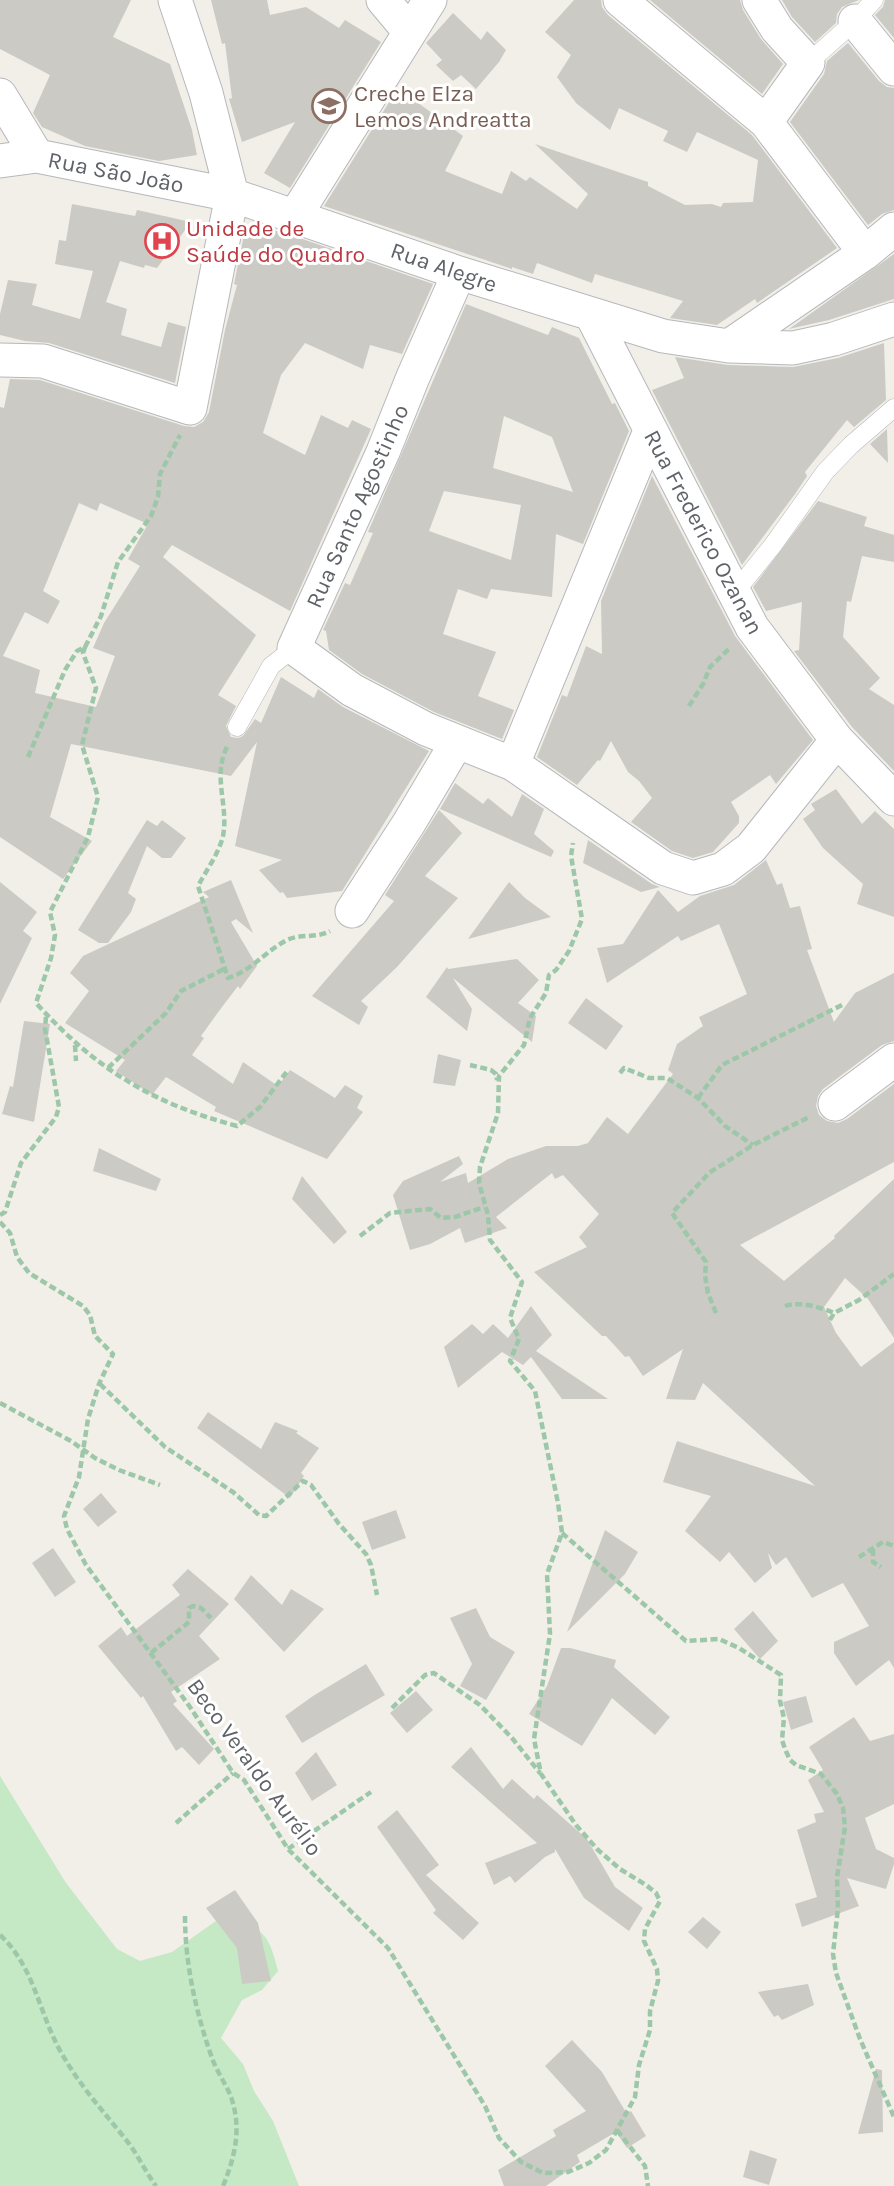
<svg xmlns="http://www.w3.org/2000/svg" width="894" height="2186" viewBox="0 0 894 2186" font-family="Karla,sans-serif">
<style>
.green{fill:#c5e8c5}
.building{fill:#cccac5;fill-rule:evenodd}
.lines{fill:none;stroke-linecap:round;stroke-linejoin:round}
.service-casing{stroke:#b5b8bc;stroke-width:19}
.minor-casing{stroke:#b5b8bc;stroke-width:35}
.path{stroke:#9cc7a9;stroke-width:4.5;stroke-dasharray:7 3.5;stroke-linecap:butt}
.service{stroke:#fff;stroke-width:18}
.minor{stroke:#fff;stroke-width:33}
.labels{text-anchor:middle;stroke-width:6;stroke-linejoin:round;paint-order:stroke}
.education-label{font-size:23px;fill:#785e54;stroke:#fff;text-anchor:start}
.street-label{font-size:23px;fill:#5f6368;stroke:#fff}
.health-label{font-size:23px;fill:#be3a42;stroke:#fff;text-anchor:start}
</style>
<rect width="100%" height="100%" fill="#f1efe8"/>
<path class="green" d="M0,1776L66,1883L117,1949L140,1961L172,1952L223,1916C262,1929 268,1930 278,1971L262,1990L242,2000L221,2038L243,2064L254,2091L273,2121L299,2186H0Z"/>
<path class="building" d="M0,0H131L113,37L170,64L192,130L197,155L159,161L85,146L42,127L33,113L50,75L0,49Z
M211,0H267L270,15L306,7L339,28L345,20L381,42L290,188L264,173L295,122L242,142L229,99L232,98L225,43L222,44Z
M574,0H601L602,7L608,15L752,135L837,248L757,303L755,299L717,325L670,318L683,301L595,274L592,283L537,263L533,274L512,267V269L324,206L398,88L463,136L445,171L502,194L511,171L526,181L530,177L577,209L588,194L535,144L648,182V186L685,205L712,204L721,207L723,203L753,202L758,160L697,132L687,152L663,141L668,131L619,108L610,130L576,103L557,77L571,55L545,32Z
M650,0H740L743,10L761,39L783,64L762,94Z
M782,0H859L842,7L837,14L836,23L815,42L792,17Z
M885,0H894V38L875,15L883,7Z
M453,13L481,40L487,31L506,50L499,62L476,89L461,75L453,81L436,65L442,60L426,43Z
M848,43L879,81L887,87L894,88V210L882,214L868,225L790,122L824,74L827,61Z
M72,204L135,216L137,210L191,222L157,268L145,265L144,268L120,261L106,302L127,309L121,335L161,347L168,322L186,327L175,383L49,343L25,341L0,335V314L8,280L37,284L32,305L80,319L93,271L55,264L59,240L66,241Z
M246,225L282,232L433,284L402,354L370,345L363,369L305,343L281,375L263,433L305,455L321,415L348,428L352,420L371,429L290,611L172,545L163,557L256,635L218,695L236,706L226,726L231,737L238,738L243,736L255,719L261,723L281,677L314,698L318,689L343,707L429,751L342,891L287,898L283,892L280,893L259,870L282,860L235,846L257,742L231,776L71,744L50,817L92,841L63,879L0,837V407L4,408L10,379L40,380L184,426L194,427L203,422L209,412L225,330L237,285L234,284ZM79,503L97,511L100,503L148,524L128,559L140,566L104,623L93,648L115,656L96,707L35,693L40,670L3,656L25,612L48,624L60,601L43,591Z
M894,254V299L829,320L789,329Z
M466,304L548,335L552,327L579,338L612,404L615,403L629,431L583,544L556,534L552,597L491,589L487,599L458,589L443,634L496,652L478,696L514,710L502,739L434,712L362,674L329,650L326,631L323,630L345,583L350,585L373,533L368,532ZM504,416L552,437L573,492L493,468ZM444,491L521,505L511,560L429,531Z
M884,343L886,400L854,427L847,420L805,472L807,476L795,494L742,565L652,390L684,378L675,357L728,365L793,367L838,358Z
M887,429L888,463L870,444Z
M652,476L735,636L813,740L776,784L770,775L731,802L739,816V823L713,852L693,858L672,851L631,822L652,798L639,781L628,772L611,741L600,761L598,760L577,785L537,757L562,695L567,697L586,646L602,654L601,601Z
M818,501L867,517L864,526L894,535V562L862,556L851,602L847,601L843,637L880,678L869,689L894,705V771L852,727L794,651L799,650L802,602L766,611L753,587Z
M455,783L483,804L488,798L512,817L522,794L544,809L534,834L554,851L551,857L440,809Z
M836,789L862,824L875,811L894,829V917L857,904L863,884L823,848L803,819L815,810L811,804Z
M439,810L462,833L425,876L458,898L397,967L361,1001L368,1007L359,1025L312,996L394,901L385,895Z
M147,820L157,826L162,820L186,838L171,858H162L147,846L128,893L136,899L131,912L108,943H99L78,930Z
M588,840L652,884L660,887L641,892L583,863Z
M766,860L777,885L782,883L790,908L800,906L812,949L807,950L834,1022L855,993L894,973V1041L882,1045L823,1089L818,1096L816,1106L819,1115L827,1121L838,1123L847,1119L894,1084V1162L740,1245L784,1281L835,1238L834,1236L894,1179V1338L868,1299L845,1278L824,1307L836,1333L861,1367L894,1342V1668L889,1660L856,1686L834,1653V1642L869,1626L843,1583L812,1598L786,1557L776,1565L768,1553L772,1568L755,1583L729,1552L720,1562L685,1531L711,1496L663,1482L677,1441L815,1486L703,1383L695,1400L666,1399L683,1349L643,1376L629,1356L625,1357L606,1336H602L534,1272L587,1247L579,1237L599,1214L563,1175L555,1179L552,1173L496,1217L507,1228L465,1243L460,1228L430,1244L410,1250L393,1195L403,1181L459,1156L463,1164L440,1182L466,1173L468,1183L508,1159L546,1146H578L588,1143L607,1117L628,1134L673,1074L668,1070L677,1044L703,1026L699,1017L747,994L719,924L681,941L678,936L607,983L597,948L623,944L658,890L678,912L700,896L734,885Z
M231,880L253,933L236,919L231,922L257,966L240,989L238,986L219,1011L201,1036L204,1038L192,1055L233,1084L243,1062L278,1086L290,1070L335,1098L345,1085L363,1096L357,1108L363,1112L327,1159L214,1111L216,1107L166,1077L152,1095L116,1071L125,1060L65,1023L89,991L70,973L83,956L209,897L203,892Z
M0,882L37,912L23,931L32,938L0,1004Z
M509,882L525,898L551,917L468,939Z
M517,959L539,980L518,1003L536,1016L532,1042L453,978L472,1009L467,1031L426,997L447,967L448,969Z
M586,998L623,1026L606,1050L568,1023Z
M24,1021L50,1024L34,1122L2,1114L10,1086L13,1087Z
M438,1054L461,1060L455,1086L433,1083Z
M99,1148L161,1179L156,1191L93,1171Z
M302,1176L347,1232L334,1244L292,1199Z
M531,1306L552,1335L536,1351L608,1399H562L531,1357L523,1365L502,1352L458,1388L444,1347L472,1324L483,1334L493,1324L508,1338Z
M208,1412L261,1449L275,1422L298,1431L296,1433L319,1448L301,1473L304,1476L290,1498L197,1428Z
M101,1493L117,1512L98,1527L83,1509Z
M396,1510L406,1538L372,1550L362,1522Z
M605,1530L638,1552L625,1574L567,1632Z
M53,1548L76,1582L55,1597L32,1563Z
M188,1569L229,1604L199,1636L220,1659L171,1692L177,1701L173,1704L214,1749L199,1765L182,1747L176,1751L143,1696L141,1698L98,1646L121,1627L127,1636L180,1595L172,1585Z
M251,1575L282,1605L291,1589L324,1609L284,1652L234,1599Z
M476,1608L490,1637L515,1652L486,1700L460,1686L472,1664L450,1618Z
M753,1611L778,1641L760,1659L734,1629Z
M561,1648H570L616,1660L614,1667L670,1717L655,1735L612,1698L582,1746L529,1714L547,1686Z
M366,1664L385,1695L302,1743L285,1716L313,1696Z
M416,1691L433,1710L407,1733L390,1713Z
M806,1696L813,1722L791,1730L783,1702Z
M854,1717L870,1741L894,1734V1804L865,1818L876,1849L894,1858V1864L886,1889L847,1878L859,1906L802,1927L795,1904L817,1897L797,1830L816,1822L814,1814L824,1812L808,1780L823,1770L809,1747Z
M471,1747L503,1789L512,1779L534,1799L537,1795L587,1839L615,1887L643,1908L629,1931L584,1898L555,1849V1852L545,1857L515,1883L510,1876L494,1885L485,1863L537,1843L451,1767Z
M316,1752L337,1785L312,1801L295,1773Z
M397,1810L439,1865L426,1875L479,1923L463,1940L433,1913L436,1910L377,1827Z
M235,1890L258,1923L271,1981L242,1984L237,1948L206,1908Z
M703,1917L721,1932L707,1949L688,1932Z
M808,1984L814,2005L782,2020L778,2015L774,2017L758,1992Z
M572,2040L602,2072L627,2114L631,2111L646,2136L627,2148L616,2132L577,2155L580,2162L546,2186H504L498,2170L556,2136L553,2130L586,2111L545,2066Z
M876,2069L882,2070L883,2132L858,2134Z
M750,2150L777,2159L769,2185L743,2177Z"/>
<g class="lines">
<g class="service-casing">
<path id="service" d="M808,63L855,21L874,0
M735,592L773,545L825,472L851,445L894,408
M237,727L271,666L294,648"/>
</g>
<g class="minor-casing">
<path id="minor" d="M383,0L409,31
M620,0L766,122L865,253
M759,0L777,29L808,63L766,122
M855,21L894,69
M0,95L37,156
M0,161L37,156L232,195L459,273L663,336L729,346L793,348L834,339L894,319
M295,216L430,0
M459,273L413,377L383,452L294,648L352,690L426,729L513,764L663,868L693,878L723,869L751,848L837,740
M591,314L752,627L837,740L894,799
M729,346L865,253L894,229
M0,360L43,361L190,408L232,195L206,93L175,0
M513,764L650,431
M352,911L409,823L457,742
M835,1104L894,1060"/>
</g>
<path class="path" d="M85,647L83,653L96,688L82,745L98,797L88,837L50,912L55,935L51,958L36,1003C96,1069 151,1103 237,1126L260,1107L288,1070
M689,706L703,684L710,667L731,647
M227,747C212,776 229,806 223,836C219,853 206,871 198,886L228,978C251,971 265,952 285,941C299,933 315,939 330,931
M28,757L65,670L77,651L85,647L101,616L118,562L151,516L158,497L160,474L180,435
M75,1045L76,1061
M470,1065L491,1070L496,1074L497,1080
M108,1068L166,1013L181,991L224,969
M620,1073L624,1068L649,1078H667L698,1098L725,1126L753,1145
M698,1098L722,1065L844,1004
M0,1215L5,1212L21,1163L56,1117L59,1107L45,1029L46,1016
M0,1222L10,1233L17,1257L29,1273L83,1306L90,1315L95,1336L113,1354L99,1384L88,1419L79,1477L64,1516L67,1529L86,1565L190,1707L233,1773L244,1780L288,1849L388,1948L485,2106L499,2138L521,2162L543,2173L568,2172L589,2163L606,2150L635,2097L639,2065L650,2030V2011L658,1981L657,1969L644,1941L645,1929L660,1901L656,1893L646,1885L620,1869L598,1850L576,1825L541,1774L534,1739L550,1634L547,1574L562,1533L558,1503L535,1391L510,1361L519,1339L510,1318L522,1282L490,1240L488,1215L479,1183L480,1167L498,1113L499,1076L524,1045L530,1018L546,993L549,975L556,970L569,951L582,919L571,856L573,843
M360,1236L390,1213L430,1209L441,1218L455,1217L484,1207
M785,1306C799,1301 820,1307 834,1313
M716,1313L708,1293L705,1276L706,1262L672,1213L709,1173L753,1145L809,1117
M830,1320L834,1313L859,1300L894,1274
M100,1384L165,1447L233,1492L259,1515L266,1516L303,1481L311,1485L339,1524L366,1554L371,1565L377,1595
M0,1403L71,1441L95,1458L119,1470L160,1485
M562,1533L686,1641L719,1639L739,1648L781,1675L780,1701L784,1718L782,1740L785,1749L790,1760L796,1765L821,1774L837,1794L843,1808L845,1827L837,1877L838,1908L833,1954L836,1973L860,2039L894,2117
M873,1549V1562L881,1567
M859,1557L883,1542L894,1546
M151,1653L189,1622V1608L193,1606L201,1608L211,1618
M392,1708L425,1675L434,1673L480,1705L512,1738L540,1773
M176,1823L233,1773
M288,1849L371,1792
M185,1916C185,1964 196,2013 212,2058C217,2072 226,2084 231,2097C242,2128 235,2157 223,2186
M0,1935C35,1967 39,2015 62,2054C80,2086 104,2112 127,2141C138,2155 145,2171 156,2186
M617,2130L645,2166L648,2186"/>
<use href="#service" class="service"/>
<use href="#minor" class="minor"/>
</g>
<defs>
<g id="school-ring" transform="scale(1.75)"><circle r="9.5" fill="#fff" stroke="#8d6e63" stroke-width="1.5"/><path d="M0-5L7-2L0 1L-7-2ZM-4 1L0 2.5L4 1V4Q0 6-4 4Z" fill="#8d6e63"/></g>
<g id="hospital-ring" transform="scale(1.75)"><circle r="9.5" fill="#fff" stroke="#e0444e" stroke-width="1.5"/><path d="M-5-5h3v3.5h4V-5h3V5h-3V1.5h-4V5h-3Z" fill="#e0444e"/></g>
</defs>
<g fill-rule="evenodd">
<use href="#school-ring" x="329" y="106"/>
<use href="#hospital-ring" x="162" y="241"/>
</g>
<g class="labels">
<g class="education-label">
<text x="354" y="101">Creche Elza<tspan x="354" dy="26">Lemos Andreatta</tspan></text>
</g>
<g class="street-label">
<text transform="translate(116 172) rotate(11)" y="8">Rua São João</text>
<text transform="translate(444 267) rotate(19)" y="8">Rua Alegre</text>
<text transform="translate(357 506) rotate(-66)" y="8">Rua Santo Agostinho</text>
<text transform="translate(704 532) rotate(62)" y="8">Rua Frederico Ozanan</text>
<text transform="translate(255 1767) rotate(54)" y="8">Beco Veraldo Aurélio</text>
</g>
<g class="health-label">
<text x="186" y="236">Unidade de<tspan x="186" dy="26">Saúde do Quadro</tspan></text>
</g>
</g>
</svg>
